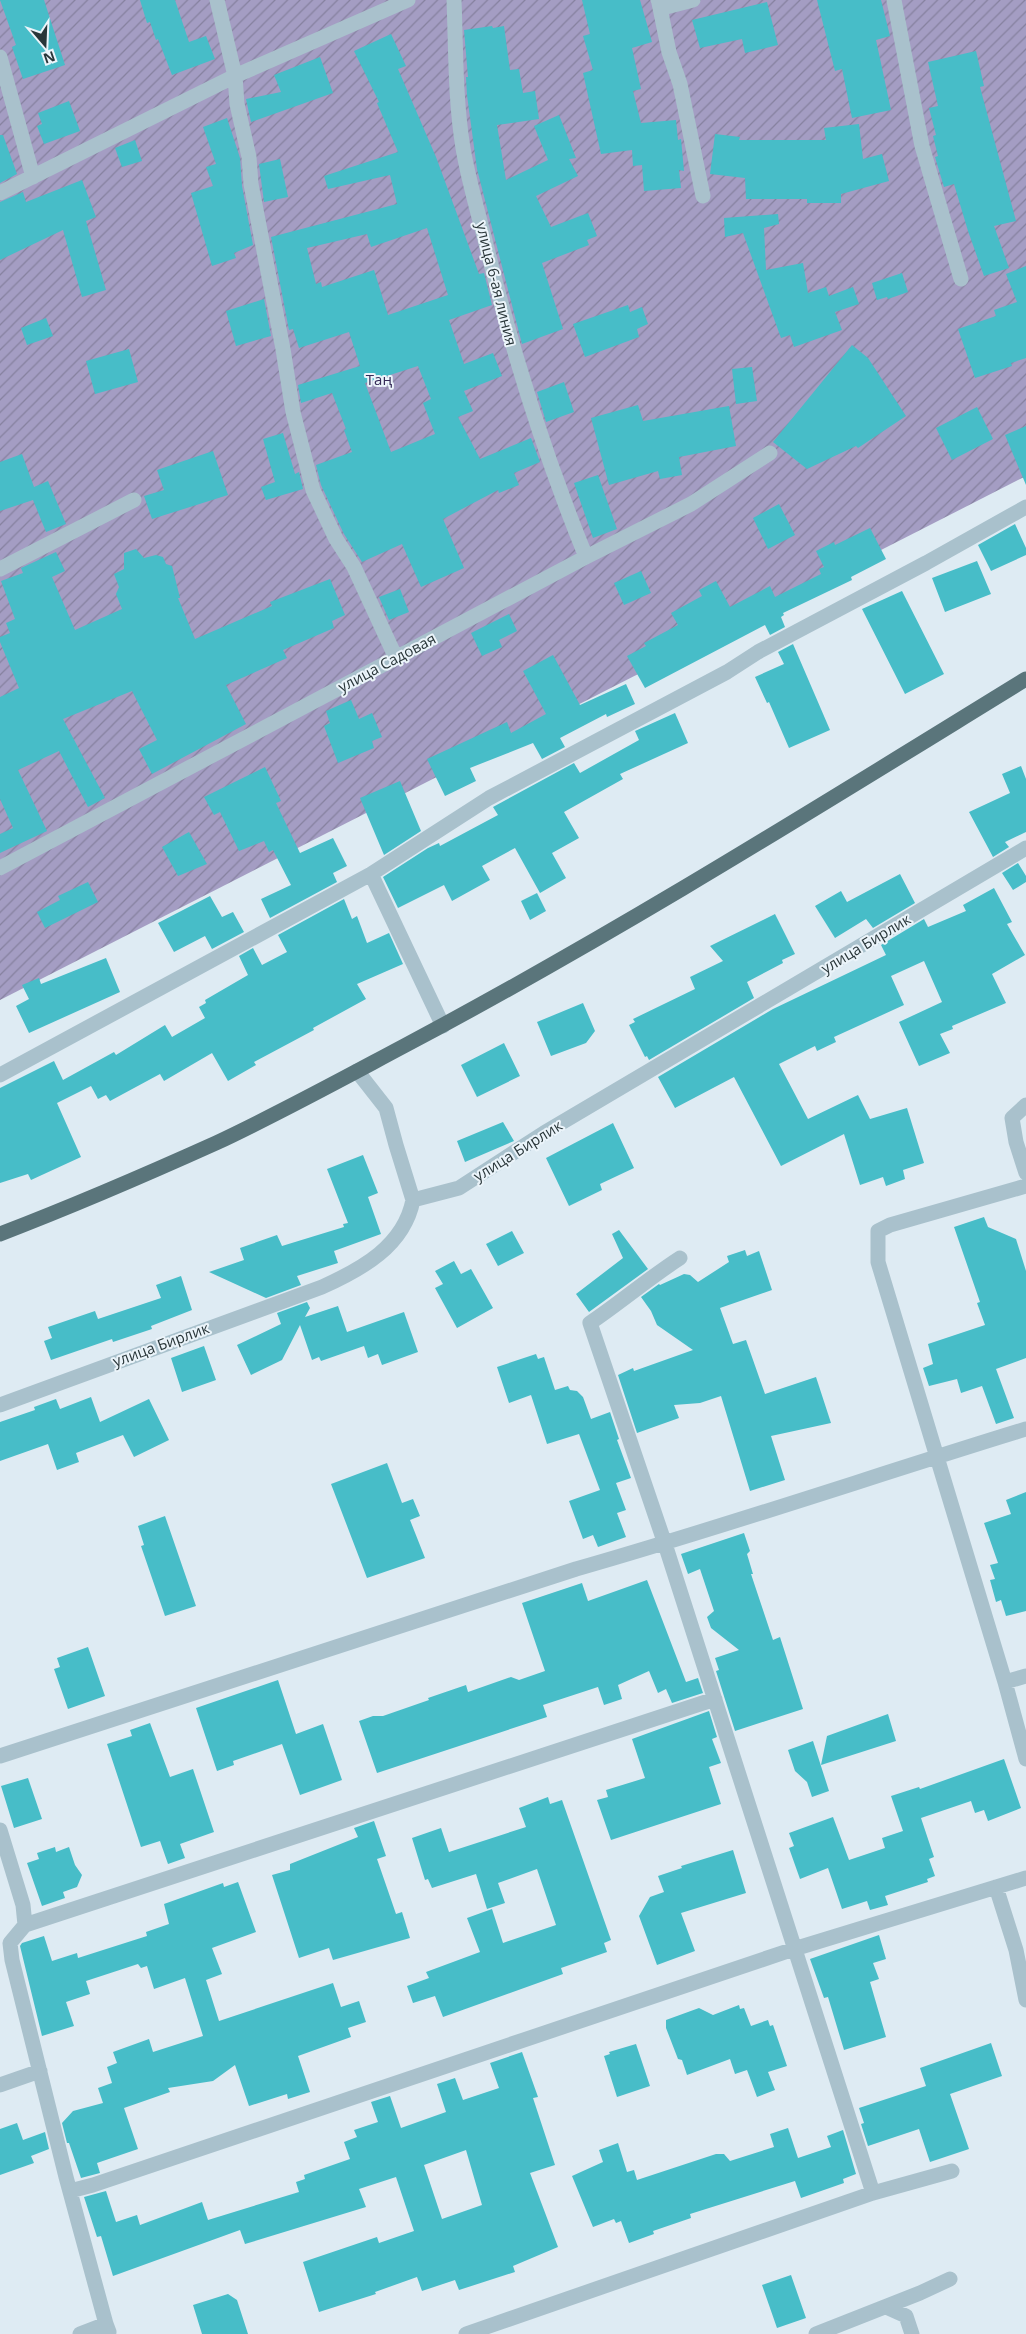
<svg xmlns="http://www.w3.org/2000/svg" width="1026" height="2334" viewBox="0 0 1026 2334" font-family="'Open Sans',sans-serif">
<style>
.garden{fill:url(#garden-furrows)}
.building{fill:#47bdc8;fill-rule:evenodd}
.lines{fill:none;stroke-linecap:round;stroke-linejoin:round}
.minor{stroke:#a9c1cc;stroke-width:15}
.major{stroke:#5a757b;stroke-width:15}
.labels{text-anchor:middle;stroke-width:4;stroke-linejoin:round;paint-order:stroke}
.street-label{font-size:15px;fill:#293639;stroke:#ebf4fa}
.park-label{font-size:15px;fill:#362c58;stroke:#ebf4fa}
</style>
<defs>
<pattern id="garden-furrows" width="10" height="10" patternUnits="userSpaceOnUse" patternTransform="scale(1.25)"><rect width="10" height="10" fill="#a49dc3"/><path d="M-1 1l2-2M0 10L10 0M9 11l2-2" fill="none" stroke="#86819f"/></pattern>
</defs>
<rect width="100%" height="100%" fill="#deebf3"/>
<path class="garden" d="M0,0H1026V476L0,1000Z"/>
<path class="building" d="M0,0H44L65,65L23,79L12,47L16,45Z
M140,0H175L189,42L206,36L215,59L172,75L158,39L156,40L150,22L147,23Z
M582,0H640L652,42L632,48L641,89L633,91L641,123L676,120L678,140L681,139L684,171L679,170L681,188L644,191L642,165L633,166L632,150L601,154L583,73L593,70L583,36L590,34Z
M817,0H881L890,36L876,40L891,110L852,118L842,69L835,71Z
M767,2L778,45L745,53L742,39L700,48L692,20Z
M492,26L493,28L504,26L510,70L519,69L523,93L535,91L539,119L497,125L506,180L548,160L534,126L559,115L576,158L569,159L578,176L536,196L551,227L588,213L597,236L587,240L589,245L542,263L563,329L522,344L477,169L467,95L466,77H468L464,30Z
M391,34L406,66L398,69L436,157L479,274L484,273L492,305L449,320L464,364L493,353L502,376L464,391L473,411L458,417L480,459L531,438L540,462L514,473L519,485L499,493L498,490L443,519L464,568L421,587L402,544L362,562L344,534L321,485L316,465L352,452L344,430L346,429L332,393L301,403L298,385L360,366L349,332L299,348L293,329L289,330L271,237L397,204L390,175L328,189L324,176L398,152L377,103L379,102L354,51ZM427,228L448,295L388,315L374,270L322,287L321,282L316,284L307,248L367,234L371,247ZM418,366L431,399L423,403L435,434L391,452L365,383Z
M976,51L984,86L980,87L1016,221L994,226L1009,268L984,276L968,231L954,184L944,187L935,157L938,156L933,136L936,135L929,108L938,106L928,62Z
M320,57L333,93L251,122L246,99L281,92L274,75Z
M69,101L80,131L44,144L37,126L42,124L38,113Z
M227,118L240,158L242,186L253,245L234,253L236,258L212,266L191,193L213,186L206,167L216,164L203,127Z
M859,124L863,159L882,154L889,181L841,194V203H807V199H746L745,178L710,174L715,134L740,137L739,140H826L824,128Z
M0,135H3L17,174L0,183Z
M135,140L142,161L122,167L115,148Z
M280,159L288,197L264,202L259,164Z
M82,180L96,217L86,221L106,290L82,297L63,230L0,260V202L23,192L26,202Z
M778,214L779,224L764,228L766,270L803,263L808,293L826,287L829,296L853,287L859,304L835,312L842,330L794,347L790,335L781,338L743,233L725,237L724,218Z
M1026,266V358L1011,363L1012,366L975,378L958,329L996,316L994,310L1017,302L1006,274Z
M902,273L908,292L888,299L887,297L877,300L872,283Z
M264,299L271,336L236,346L226,311Z
M628,305L630,312L642,307L648,324L637,329L639,337L585,357L573,324Z
M46,318L53,336L27,345L21,328Z
M852,345L868,358L906,416L858,448L856,446L807,469L773,442Z
M129,349L138,382L95,394L86,361Z
M752,367L757,401L736,404L732,369Z
M564,382L574,412L546,422L537,392Z
M638,405L643,421L729,406L736,446L679,457L682,475L660,479L658,471L609,485L591,418Z
M977,407L993,439L952,460L936,428Z
M1026,426V485L1005,435Z
M283,433L295,474L299,472L303,489L266,500L261,487L275,482L263,439Z
M213,451L228,495L152,519L144,496L164,490L157,470Z
M22,454L34,487L48,481L66,524L46,532L33,500L0,511V462Z
M598,475L617,529L593,538L574,483Z
M779,504L795,535L768,549L753,518Z
M1015,524L1026,548V555L991,571L978,545Z
M870,528L886,559L851,577L852,580L783,613L784,615L781,617L785,627L770,635L765,625L645,688L627,656L646,646L644,643L678,625L671,613L702,596L699,590L716,581L730,607L770,586L775,597L821,574L819,569L824,567L816,551L834,542L835,545Z
M136,549L144,558L156,555L163,557L166,564L172,566L180,598H178L195,639L272,606L270,602L330,579L345,615L332,621L334,628L283,650L287,658L226,685L246,724L152,774L139,749L157,740L132,691L63,719L105,798L88,807L59,751L18,770L47,831L0,853V834L13,828L0,799V697L19,688L0,642V637L10,633L6,623L15,619L1,581L23,573L21,568L56,552L65,571L52,577L75,630L122,609L116,594L119,587L114,574L124,569V553Z
M977,561L991,594L945,612L932,578Z
M641,571L651,593L624,605L614,583Z
M400,589L409,612L389,620L379,597Z
M902,591L944,674L905,694L862,609Z
M509,614L517,631L499,640L502,647L482,656L471,633Z
M793,644L830,730L789,748L769,702L767,703L755,677L784,664L778,652Z
M553,655L580,705L626,684L635,704L607,717L606,714L560,738L565,747L542,759L533,743L470,768L476,781L445,796L427,759L507,722L511,733L546,714L523,671Z
M351,700L359,719L372,713L382,737L372,741L374,748L338,763L324,726L330,723L326,711Z
M675,713L688,743L620,774L623,779L564,812L579,838L552,853L566,878L540,893L515,848L482,866L490,880L452,901L444,885L398,908L383,877L428,848L439,843L440,846L498,815L493,807L574,763L580,773L639,740L635,731Z
M1021,766L1026,779V832L1005,842L1009,847L993,857L969,812L1010,793L1002,774Z
M265,767L281,801L276,803L300,853L333,838L347,866L333,873L337,882L270,918L261,899L291,885L273,850L269,852L264,841L239,851L220,812L214,815L204,797Z
M400,781L421,831L384,855L360,798Z
M189,832L207,864L178,876L162,847Z
M1018,863L1026,876V882L1013,890L1002,873Z
M900,874L915,903L873,928L866,919L835,938L815,906L841,891L847,902Z
M88,882L98,902L45,928L37,912L60,900L58,896Z
M994,888L1012,922L1007,924L1025,955L992,974L1006,1003L952,1026L953,1029L940,1034L950,1053L919,1066L899,1022L942,1002L924,961L891,976L904,1005L834,1037L836,1042L817,1051L815,1046L779,1064L808,1119L858,1095L870,1119L907,1108L924,1163L903,1170L905,1179L886,1186L883,1177L860,1185L844,1134L781,1166L734,1077L675,1108L658,1077L773,1009L886,955L881,945L924,919L928,927L966,911L963,905Z
M537,893L546,911L530,920L521,901Z
M210,896L222,917L233,912L244,932L212,949L205,936L174,952L158,923Z
M344,899L352,919L357,916L367,943L389,933L403,964L357,984L366,999L313,1028L314,1030L254,1062L256,1065L228,1081L212,1053L164,1081L160,1074L110,1101L106,1095L98,1099L91,1086L57,1103L81,1157L31,1180L28,1174L0,1183V1088L54,1061L63,1080L114,1052L116,1055L165,1025L172,1037L205,1018L199,1007L206,1003L205,1000L248,975L239,956L253,948L262,965L287,952L278,935Z
M775,914L795,954L782,960L783,963L747,982L754,998L649,1060L647,1056L645,1057L629,1025L635,1022L633,1019L695,989L690,977L723,961L710,946Z
M106,958L120,992L29,1033L16,1006L29,999L22,985L39,978L41,984Z
M583,1003L595,1031L586,1043L551,1056L537,1022Z
M504,1043L520,1076L477,1097L461,1065Z
M503,1122L514,1141L465,1162L457,1141Z
M613,1123L634,1168L600,1184L602,1190L569,1206L546,1158Z
M363,1155L378,1193L368,1197L381,1234L334,1251L338,1263L297,1276L301,1285L266,1298L209,1272L244,1260L240,1248L277,1235L282,1246L344,1227L343,1224L348,1223L327,1169Z
M984,1217L988,1227L1016,1239L1026,1271V1358L996,1369L1014,1418L996,1424L982,1386L961,1393L957,1379L929,1386L923,1368L933,1364L928,1344L985,1325L977,1303L980,1302L954,1227Z
M619,1230L648,1269L589,1312L576,1294L623,1258L612,1234Z
M512,1231L524,1253L498,1266L486,1244Z
M745,1250L747,1256L759,1251L772,1290L720,1308L733,1344L746,1340L765,1394L816,1377L831,1423L771,1436L785,1480L750,1491L721,1396L700,1403L674,1405L679,1418L637,1433L618,1375L633,1368L634,1371L693,1350L657,1325L651,1311L641,1297L659,1284L660,1285L684,1274L690,1275L698,1282L729,1262L727,1256Z
M454,1261L461,1274L471,1269L493,1308L457,1328L435,1288L443,1284L435,1271Z
M181,1276L192,1310L151,1326L152,1329L113,1342L112,1339L51,1360L44,1341L52,1338L48,1327L95,1311L98,1319L161,1298L156,1285Z
M307,1302L310,1308L305,1317L338,1306L347,1332L404,1312L418,1352L382,1365L378,1354L368,1358L364,1346L321,1361L319,1357L312,1360L300,1325L282,1360L251,1375L237,1345L281,1324L277,1313Z
M204,1346L216,1380L182,1392L171,1358Z
M536,1354L538,1359L544,1357L555,1390L568,1386L570,1390L577,1391L583,1397L591,1419L610,1412L619,1439L617,1440L631,1478L616,1483L626,1510L617,1513L626,1537L598,1547L593,1535L583,1539L569,1501L600,1490L579,1434L547,1444L531,1395L509,1403L497,1367Z
M91,1397L100,1422L149,1399L169,1440L134,1457L123,1435L76,1453L79,1462L57,1470L48,1444L0,1461V1422L35,1410L34,1407L56,1399L60,1409Z
M387,1463L402,1503L413,1499L420,1516L410,1520L425,1558L367,1578L331,1484Z
M1026,1492V1611L1006,1616L1001,1600L996,1602L990,1580L995,1579L990,1565L998,1563L984,1523L1011,1514L1006,1500Z
M165,1516L196,1606L165,1616L141,1546L144,1545L138,1526Z
M744,1533L750,1551L747,1554L753,1574H751L773,1640L780,1637L803,1709L735,1731L716,1671L719,1670L715,1658L739,1650L711,1628L707,1617L714,1611L700,1569L688,1574L681,1554Z
M647,1580L686,1682L698,1678L703,1693L672,1703L666,1689L658,1693L649,1671L618,1685L622,1699L604,1705L598,1687L543,1705L547,1717L377,1773L359,1721L373,1716H383L429,1700L428,1698L466,1685L468,1692L511,1677L519,1680L545,1671L522,1603L582,1583L588,1601Z
M88,1647L105,1696L68,1709L54,1669L60,1667L57,1658Z
M278,1680L296,1734L323,1724L342,1780L300,1795L282,1744L233,1761L234,1765L217,1771L196,1708Z
M709,1711L717,1737L712,1739L721,1763L709,1767L721,1804L611,1840L597,1800L608,1797L606,1790L645,1778L632,1739Z
M888,1714L896,1741L821,1765L827,1736Z
M150,1723L170,1777L193,1769L214,1832L180,1844L185,1858L168,1864L160,1841L141,1847L107,1744L132,1736L130,1730Z
M813,1741L829,1791L812,1797L807,1782L795,1771L788,1750Z
M1004,1759L1021,1808L988,1821L984,1810L975,1813L971,1801L921,1818L934,1857L929,1859L935,1876L927,1879L928,1882L885,1896L888,1905L870,1910L867,1901L842,1909L828,1868L800,1879L789,1848L794,1846L789,1833L833,1817L849,1860L885,1848L882,1838L903,1831L891,1796L919,1787L920,1789Z
M28,1778L42,1819L14,1828L1,1786Z
M548,1797L550,1804L562,1800L611,1940L604,1943L607,1952L561,1968L563,1974L443,2017L435,1996L413,2003L407,1986L429,1978L426,1972L480,1952L467,1918L492,1909L503,1943L556,1925L537,1869L498,1883L505,1903L487,1909L476,1874L432,1888L428,1879L425,1880L412,1838L441,1828L449,1852L526,1827L519,1808Z
M374,1821L386,1856L377,1859L396,1914L402,1912L410,1938L333,1960L329,1948L299,1958L272,1875L290,1870V1864L358,1837L354,1828Z
M55,1847L56,1852L69,1847L75,1865L82,1875L77,1887L63,1892L65,1898L42,1906L27,1863L39,1859L37,1853Z
M733,1850L746,1893L681,1913L695,1951L657,1965L639,1916L650,1897L664,1892L658,1876L682,1868L681,1866Z
M238,1882L256,1932L212,1948L222,1974L206,1980L219,2021L333,1983L341,2007L359,2001L366,2022L348,2028L351,2037L298,2056L310,2092L288,2099L287,2094L249,2106L235,2065L213,2081L168,2088L170,2092L124,2108L138,2149L97,2163L100,2173L81,2178L69,2143H67L62,2123L73,2111L103,2103L98,2088L112,2083L107,2067L117,2063L113,2052L149,2039L153,2052L203,2036L185,1978L154,1989L147,1966L141,1968L138,1964L86,1981L90,1994L66,2002L74,2026L42,2036L20,1946L22,1943L44,1936L52,1961L77,1953L78,1958L147,1936L146,1932L169,1924L164,1904L223,1883L224,1887Z
M879,1935L886,1959L873,1963L879,1979L870,1982L886,2037L844,2050L828,1997L824,1998L810,1959Z
M739,2005L740,2009L744,2008L751,2026L768,2020L770,2026L773,2025L787,2066L768,2072L775,2090L757,2097L747,2070L735,2074L730,2059L687,2075L682,2060L678,2059L666,2028V2020L699,2008L713,2015Z
M991,2043L1002,2076L950,2094L969,2149L930,2162L919,2129L868,2146L861,2124L864,2123L859,2108L926,2086L920,2068Z
M636,2044L650,2086L617,2097L604,2056L610,2054L609,2052Z
M522,2052L538,2097L533,2098L555,2165L530,2173L558,2247L513,2266L515,2272L459,2290L455,2280L422,2291L417,2277L375,2292L376,2294L319,2312L303,2262L377,2237L379,2243L414,2231L396,2177L359,2189L366,2207L245,2244L240,2230L113,2276L101,2236L97,2237L84,2197L106,2191L116,2222L137,2215L140,2225L202,2202L208,2220L299,2192L296,2182L305,2179L304,2175L350,2159L344,2142L357,2137L354,2130L378,2122L371,2102L390,2096L401,2128L446,2112L437,2084L455,2078L463,2100L499,2088L490,2063ZM466,2150L482,2205L442,2219L424,2165Z
M17,2123L23,2140L45,2132L49,2149L31,2156L34,2163L0,2175V2129Z
M788,2128L798,2158L831,2147L827,2136L843,2130L856,2174L843,2179L844,2183L801,2198L795,2181L690,2214L691,2218L653,2231L654,2234L629,2243L621,2221L616,2223L614,2219L593,2227L572,2176L603,2162L599,2150L618,2143L627,2172L634,2170L637,2180L716,2154H724L730,2161L774,2147L770,2134Z
M791,2275L806,2318L777,2328L762,2285Z
M228,2294L237,2300L248,2334H202L193,2305Z"/>
<g class="lines">
<path class="minor" d="M217,0L235,76L237,104L249,157L251,184L283,349L293,412L313,490L336,539L354,567L396,658
M454,0C456,49 455,99 463,148C468,178 477,209 485,240C511,348 544,454 586,557
M658,0L666,7L693,0
M894,0L922,146L961,279
M659,3L669,52L680,84L703,196
M0,57L33,177
M0,193L235,76L408,0
M0,569L134,500
M0,868L586,557L691,504L770,453
M371,874L443,1026
M357,1071L386,1108L396,1145L413,1200
M0,1075L371,874L489,798L727,672L758,652L926,563L1026,507
M1026,1105L1012,1118L1016,1142L1026,1173
M1026,1186L890,1225L878,1231V1262L1005,1682L1026,1759
M680,1258C649,1278 621,1302 590,1323L665,1544L873,2193
M0,1405L322,1287C362,1269 404,1246 413,1200L459,1188L544,1133L1026,848
M1005,1682L1026,1676
M0,1756L576,1569C727,1526 876,1475 1026,1429
M0,1830L23,1905L25,1925
M996,1887L1016,1950L1026,2000
M0,2085L40,2071
M70,2191L93,2185L794,1949L1026,1878
M886,2307L906,2316L912,2334
M106,2324L66,2177L12,1960L10,1943L25,1925L715,1699
M80,2334L106,2324L109,2332
M466,2334L873,2193L952,2171
M816,2334L920,2293L950,2279"/>
<path class="major" d="M0,1234C73,1206 145,1175 216,1143C280,1113 342,1079 404,1046C617,933 821,805 1026,679"/>
</g>
<g class="labels">
<g class="street-label">
<text transform="translate(496 284) rotate(76)" y="5">улица 6-ая линия</text>
<text transform="translate(387 663) rotate(-28)" y="5">улица Садовая</text>
<text transform="translate(866 944) rotate(-31)" y="5">улица Бирлик</text>
<text transform="translate(518 1151) rotate(-32)" y="5">улица Бирлик</text>
<text transform="translate(161 1345) rotate(-20)" y="5">улица Бирлик</text>
</g>
<g class="park-label">
<text x="379" y="385">Таң</text>
</g>
</g>
<g transform="translate(45 45) rotate(161)" stroke="#ebf4fa" stroke-width="4" paint-order="stroke">
<path d="M0-4L9 19L0 12L-9 19Z" fill="#293639"/>
<text y="-8" font-size="14" font-weight="bold" text-anchor="middle" fill="#293639">N</text>
</g>
</svg>
